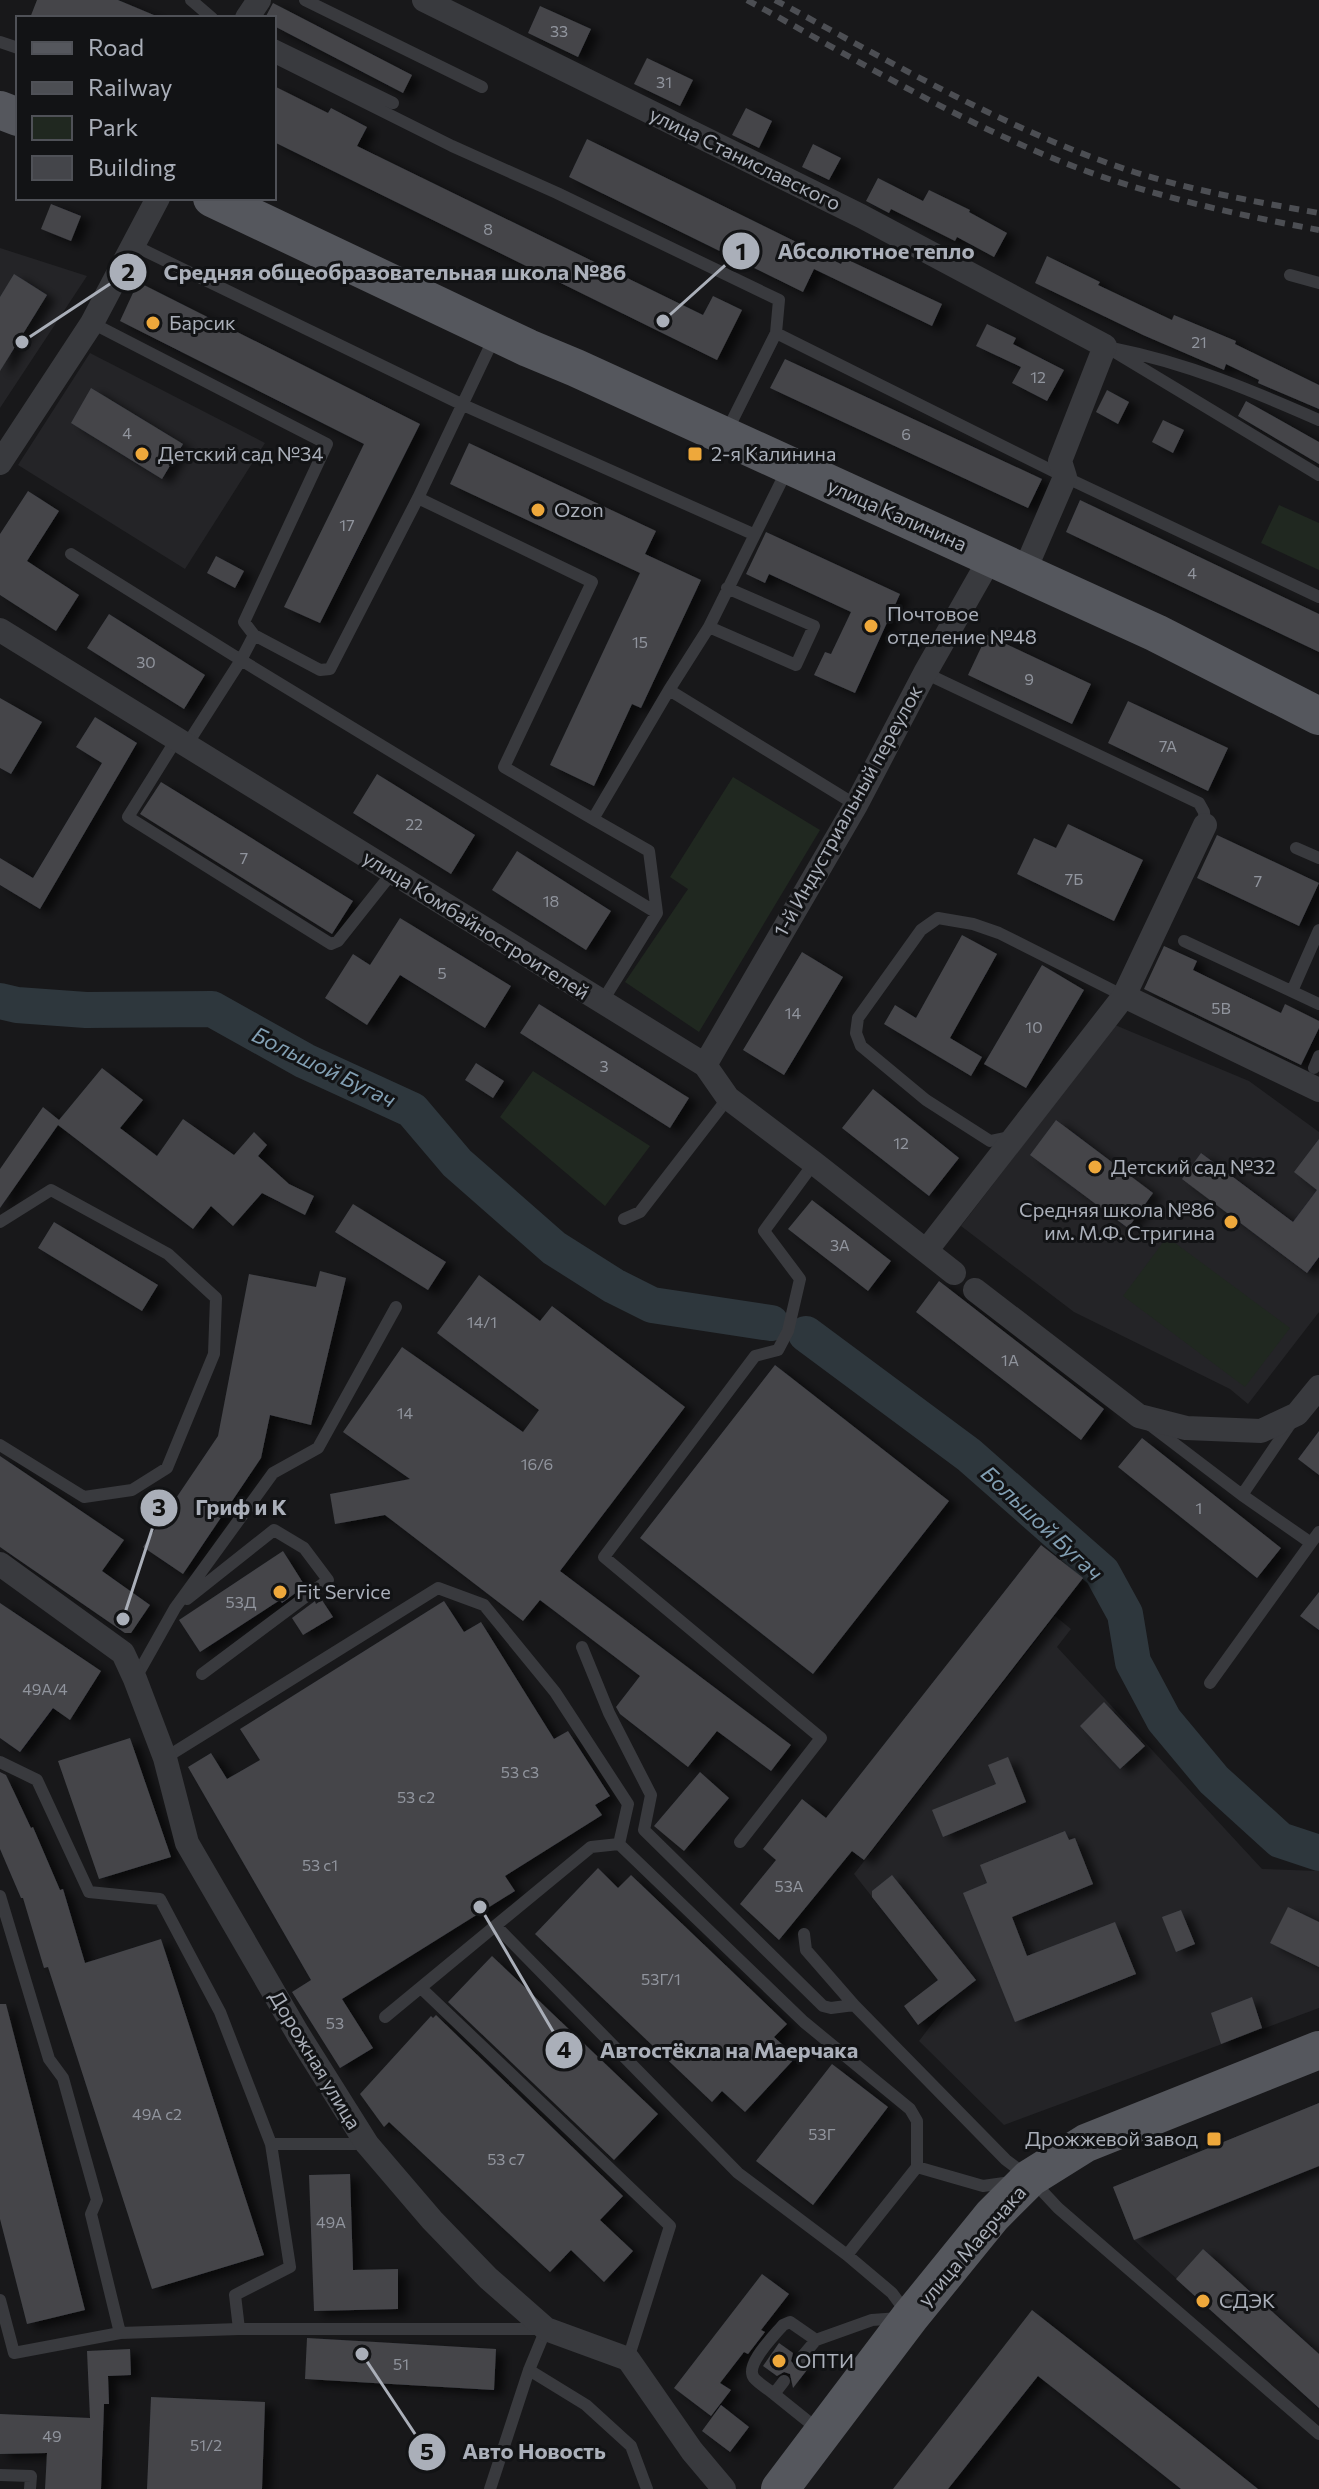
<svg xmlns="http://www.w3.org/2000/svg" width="1319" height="2489" viewBox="0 0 1319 2489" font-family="Commissioner,sans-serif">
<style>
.built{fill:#242427}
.green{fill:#202820}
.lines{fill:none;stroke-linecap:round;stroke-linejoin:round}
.river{stroke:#2e373d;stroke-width:36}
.building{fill:#44454a;filter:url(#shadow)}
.service{stroke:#393a3e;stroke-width:12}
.minor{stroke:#393a3e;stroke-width:24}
.primary{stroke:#55575d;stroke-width:38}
.rail{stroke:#4c4e53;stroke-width:6;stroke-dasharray:10 8;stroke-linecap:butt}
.poi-dot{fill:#eea83b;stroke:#121315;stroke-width:3}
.labels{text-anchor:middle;stroke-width:6;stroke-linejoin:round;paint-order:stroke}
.number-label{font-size:16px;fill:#90949d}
.street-label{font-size:20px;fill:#aaafb9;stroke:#121315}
.poi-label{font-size:20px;fill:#aaafb9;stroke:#121315;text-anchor:start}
.water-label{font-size:22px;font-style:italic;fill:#829fb3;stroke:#121315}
.leader{fill:none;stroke:#aaafb9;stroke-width:3}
.callout-dot{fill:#aaafb9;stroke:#121315;stroke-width:3}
.mark-label{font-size:24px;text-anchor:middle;font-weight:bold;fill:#111}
.callout-label{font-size:22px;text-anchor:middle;font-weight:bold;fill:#aaafb9;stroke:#121315;stroke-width:6;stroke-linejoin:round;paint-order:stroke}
</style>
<defs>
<filter id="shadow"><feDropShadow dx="9" dy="5" stdDeviation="4" flood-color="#0009"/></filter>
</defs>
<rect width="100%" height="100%" fill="#18181a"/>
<path class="built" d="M0,248L87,276L0,408Z
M90,353L265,443L185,569L18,465Z
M1115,1025L1249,1081L1319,1132V1312L1248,1404L1230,1389L1074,1312L961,1226Z
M1055,1616L1071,1629L1057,1647L1262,1869L1319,1871V2008L1004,2125L919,2041L952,1998L854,1874Z
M1319,2103V2408L1134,2240L1113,2187Z"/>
<path class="green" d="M1279,505L1319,523V570L1261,543Z
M733,777L820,830L699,1032L625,982L688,889L670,877Z
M533,1071L650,1146L605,1206L500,1117Z
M1167,1237L1290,1328L1245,1387L1123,1296Z"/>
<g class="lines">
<path class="river" d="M0,1001L17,1005L86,1010L212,1009L305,1061L412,1110L457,1163L554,1248L614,1286L652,1305L771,1323
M806,1334L969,1455L1102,1572L1125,1614L1133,1662L1164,1720L1214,1780L1280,1840L1319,1853"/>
</g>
<path class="building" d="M37,0H118L161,18H30Z
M273,3L412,75L403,93L274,26V18H265Z
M540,6L591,29L578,57L528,33Z
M647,58L693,80L680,106L634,84Z
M274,86L328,113L331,108L367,127L357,146L703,315L713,296L742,310L717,360L274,142Z
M746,108L772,121L759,148L732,135Z
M587,139L841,264L844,258L942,304L932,326L814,269L803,292L569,177Z
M813,144L841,158L829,180L802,167Z
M878,178L923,201L929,190L970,210L969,212L1007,233L994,257L957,237L955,241L891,209L889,213L866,201Z
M51,204L81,216L71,241L41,229Z
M1047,256L1100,282L1098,285L1172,320L1174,315L1236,341L1235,344L1319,385V409L1258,383L1259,380L1226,364L1224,370L1143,335L1035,283Z
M14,274L47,295L0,371V297Z
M138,282L420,424L320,623L284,607L364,444L120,321Z
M987,324L1016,338L1013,344L1064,370L1047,401L1012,383L1021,367L976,346Z
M785,359L1042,479L1028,508L770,388Z
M91,388L183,444L162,479L71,423Z
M1107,390L1129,402L1118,424L1096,412Z
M1246,401L1319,442V464L1238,416Z
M1163,420L1184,430L1173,453L1152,442Z
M469,443L656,531L645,554L701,580L641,708L632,704L594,786L550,765L640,573L450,484Z
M28,491L59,511L27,561L79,595L56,631L0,595V534Z
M1080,500L1319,614V652L1066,532Z
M766,532L900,594L855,693L814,675L825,652L831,654L851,612L769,574L765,583L746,574Z
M216,556L244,571L235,588L207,573Z
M109,614L205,675L184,709L87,648Z
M987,635L1091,684L1072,724L968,675Z
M0,698L42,722L11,774L0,768Z
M1128,701L1228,748L1208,791L1108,743Z
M95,717L137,743L40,909L0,885V858L33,878L102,763L76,747Z
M377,774L475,835L451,874L353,813Z
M161,782L353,901L332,934L140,814Z
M1068,824L1143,860L1114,921L1017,874L1034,838L1056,848Z
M1217,835L1319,883L1299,926L1197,878Z
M517,851L611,911L586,950L492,890Z
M400,918L511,986L485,1028L400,975L367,1025L325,998L353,954L370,965Z
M962,935L997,954L950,1038L982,1057L971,1076L884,1024L895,1005L916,1018Z
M1164,946L1197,961L1193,970L1281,1013L1285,1004L1319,1021V1028L1301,1065L1144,989Z
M802,952L843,977L784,1075L743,1050Z
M1042,965L1084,990L1026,1088L984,1064Z
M539,1004L689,1098L670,1128L520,1033Z
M476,1063L504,1081L493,1098L465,1080Z
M102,1068L143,1100L120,1128L157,1156L183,1119L234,1155L254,1132L267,1145L258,1156L289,1184L314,1196L305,1215L262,1193L233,1226L211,1206L193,1229L58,1125L0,1208V1169L43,1107L59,1120Z
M873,1089L959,1158L929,1196L842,1128Z
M1056,1120L1153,1193L1128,1228L1030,1155Z
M1319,1139V1257L1307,1273L1182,1179L1201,1153L1293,1222L1317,1190L1294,1172Z
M812,1200L891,1261L868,1291L788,1229Z
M353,1204L446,1262L428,1290L335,1232Z
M54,1222L158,1285L142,1311L38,1248Z
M320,1271L346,1278L311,1425L270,1415L261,1458L183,1574L143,1547L218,1436L249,1274L316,1287Z
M479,1275L540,1321L552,1306L685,1407L560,1571L791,1745L771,1771L717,1731L688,1767L620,1714L616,1707L640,1676L540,1600L523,1621L385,1515L335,1524L330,1494L410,1479L343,1432L402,1347L523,1432L539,1410L437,1333Z
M939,1281L1104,1409L1081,1440L916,1312Z
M775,1365L949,1501L813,1674L640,1538Z
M1319,1431V1475L1298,1459Z
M1142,1438L1281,1548L1257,1578L1118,1467Z
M0,1456L124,1540L102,1571L150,1605L131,1633H125L0,1547Z
M1041,1545L1083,1578L864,1860L852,1851L779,1940L740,1904L776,1860L763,1849L802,1799L826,1818Z
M283,1551L305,1586L282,1603L280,1600L200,1652L179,1620Z
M1319,1592V1630L1300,1616Z
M322,1600L333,1617L303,1635L292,1618L315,1601L316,1604Z
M444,1601L464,1632L481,1622L554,1739L568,1731L610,1796L595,1805L602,1815L505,1876L515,1891L342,1999L373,2048L340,2068L292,1992L311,1980L188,1767L211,1753L227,1779L260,1760L240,1729Z
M0,1603L101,1671L70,1720L53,1708L20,1752L0,1738Z
M1104,1702L1145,1746L1120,1769L1080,1726Z
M130,1738L171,1857L99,1879L58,1761Z
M1008,1757L1026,1802L943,1837L932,1810L996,1784L988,1765Z
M0,1772L6,1775L31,1828L33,1827L60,1890L63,1889L85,1963L161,1939L264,2255L152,2289L48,1967L44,1968L23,1898H21L0,1849Z
M700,1772L729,1798L684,1851L654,1826Z
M1065,1831L1069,1840L1075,1838L1093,1884L1012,1917L1027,1956L1115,1922L1136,1974L1015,2022L963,1893L987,1883L980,1865Z
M598,1868L618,1888L631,1875L787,2024L774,2037L796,2057L745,2112L722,2091L712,2102L535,1934Z
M892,1875L976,1980L918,2025L904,2006L938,1980L872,1897V1891Z
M1288,1907L1319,1922V1967L1270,1943Z
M1181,1910L1195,1944L1176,1952L1162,1917Z
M492,1956L658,2114L614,2160L448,2002Z
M1252,1997L1262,2028L1221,2044L1211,2013Z
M0,2004H6L85,2310L27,2324L0,2219Z
M436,2015L623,2196L600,2220L633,2251L604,2282L571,2250L550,2272L389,2122L384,2127L360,2094L431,2016L433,2018Z
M832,2064L888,2107L813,2205L756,2161Z
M1319,2103V2166L1134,2240L1113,2187Z
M350,2174L353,2270L398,2269V2309L314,2311L309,2175Z
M1203,2249L1319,2354V2408L1176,2279Z
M762,2274L789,2294L761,2330L765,2332L748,2354L744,2352L720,2383L731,2390L711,2416L674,2388Z
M1032,2310L1192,2436L1258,2489H1181L1038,2376L948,2489H893Z
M307,2338L496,2349L494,2390L305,2379Z
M779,2343L793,2353L791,2361L795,2366L802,2368L807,2364L810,2366L793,2388L790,2374L784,2372L777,2376L763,2366Z
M130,2349L131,2375L108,2376L109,2404H104L101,2489H45L47,2453L0,2454V2414L90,2418L87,2351Z
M151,2397L265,2402L262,2489H147Z
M721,2405L749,2427L730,2452L702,2431Z"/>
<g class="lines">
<path class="service" d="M191,0L212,18
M305,0L482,87
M0,42L18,48
M274,45L393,103
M274,57L452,146L557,193L779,300L776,333L1065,477L1319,597
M135,246L461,404L753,534
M1290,275L1319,283
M92,323L327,444L244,622L254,635
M1105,346L1319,475
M1116,349C1187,363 1253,391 1319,420
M727,431L776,333
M418,498L592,582L504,767L593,819L669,690L709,627L787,470
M71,554L241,660L657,913L602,1002
M709,627L796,665L814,626L727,588
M925,673L1199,803L1204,812L1205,825
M669,690L856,805
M176,740L128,817L331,944L338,941L392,873
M186,746L241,660L254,635L320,670L330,669L418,498L494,338
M593,819L649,851L657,913
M1296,848L1319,858
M1184,941L1319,1004
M1292,991L1319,930
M1314,1068L1319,1056
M1014,1136L990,1141L926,1100L861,1046L856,1033L858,1018L921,930L938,918L973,924L999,933L1124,996
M624,1219L640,1212L728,1098
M0,1222L51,1190L168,1254L216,1298L214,1354L167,1468L132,1490L84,1497L0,1445
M1150,1425L1242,1495L1311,1543L1319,1532
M1242,1495L1293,1420
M187,1599L274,1530L304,1548L328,1580L202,1674
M582,1647L609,1713L651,1795L644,1830L823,2006L831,2008L854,2005
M135,1679L175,1608L273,1473L318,1448L396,1307
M1210,1683L1311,1543
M165,1758L438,1588L484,1605L555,1692L628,1804L619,1844
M0,1762L37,1780L89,1892L160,1899L220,2012L271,2144L290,2267L235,2295L239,2329
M740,1842L821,1738L604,1557L755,1356L778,1350L788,1331L800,1279L764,1231L814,1163
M0,1896L49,2059L63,2078L97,2200L91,2214L120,2333
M496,1926L738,2173L847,2255L892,2293L906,2312
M804,1934L806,1950L854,2005L1006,2160L1030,2178L1058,2208L1319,2434
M421,1988L670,2226L628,2359
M385,2017L591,1847L619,1844L804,2022L910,2109L917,2121V2167
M271,2144H367
M847,2255L917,2167L983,2186L1011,2182
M0,2300L14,2353L120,2333L239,2329H546L529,2370L490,2489
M800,2359L816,2340L872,2320L899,2318
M529,2370L586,2405L631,2446L647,2489
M784,2381L774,2394L820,2431
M774,2394C768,2389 759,2384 754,2378C744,2365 774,2336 783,2325L790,2322L816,2340
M0,2475L31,2476L30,2489"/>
<path class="minor" d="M424,0L861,216L1105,346L1060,461L1065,477L1024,572
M247,18L259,0
M0,463L92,323L158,198
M0,630L705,1065L728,1098L814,1163L954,1273
M1124,996L1319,1090
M705,1065L856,805L925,673L991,557
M926,1251L1124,996L1205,825
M975,1290L1139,1416L1186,1428L1261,1431L1297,1414L1319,1387
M0,1564L123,1653L135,1679L165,1758L187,1843L298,2034L367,2144L432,2220L488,2278L546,2329L628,2359L692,2451L724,2489"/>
<path class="primary" d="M0,110L18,117
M212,198L528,348L576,368L1156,633L1319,716
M780,2489L910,2317L992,2216L1030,2178L1086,2143L1319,2050"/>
<path class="rail" d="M747,0C865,64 984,138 1112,180C1180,202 1249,217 1319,230
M775,0C891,62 1008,131 1134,172C1194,191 1257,202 1319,213"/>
</g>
<g class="poi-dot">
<circle cx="153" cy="323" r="8"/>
<circle cx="142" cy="454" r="8"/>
<rect x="687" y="446" width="16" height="16" rx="4"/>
<circle cx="538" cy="510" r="8"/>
<circle cx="871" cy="626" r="8"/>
<circle cx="1095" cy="1167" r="8"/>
<circle cx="1231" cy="1222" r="8"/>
<circle cx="280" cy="1592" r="8"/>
<rect x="1206" y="2131" width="16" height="16" rx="4"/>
<circle cx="1203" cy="2301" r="8"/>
<circle cx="779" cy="2361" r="8"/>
</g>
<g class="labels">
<g class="number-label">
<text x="559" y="37">33</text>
<text x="664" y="88">31</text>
<text x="488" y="235">8</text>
<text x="1199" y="348">21</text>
<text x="1038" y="383">12</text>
<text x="127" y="439">4</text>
<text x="906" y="440">6</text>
<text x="347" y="531">17</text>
<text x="1192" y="579">4</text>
<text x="640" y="648">15</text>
<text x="146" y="668">30</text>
<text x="1029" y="685">9</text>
<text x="1168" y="752">7А</text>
<text x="414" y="830">22</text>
<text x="244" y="864">7</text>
<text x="1074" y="885">7Б</text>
<text x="1258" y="887">7</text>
<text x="551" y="907">18</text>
<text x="442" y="979">5</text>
<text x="1221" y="1014">5В</text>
<text x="793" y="1019">14</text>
<text x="1034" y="1033">10</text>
<text x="604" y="1072">3</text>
<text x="901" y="1149">12</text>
<text x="840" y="1251">3А</text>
<text x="482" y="1328">14/1</text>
<text x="1010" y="1366">1А</text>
<text x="405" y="1419">14</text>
<text x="537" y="1470">16/6</text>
<text x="1199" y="1514">1</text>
<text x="241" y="1608">53Д</text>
<text x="45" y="1695">49А/4</text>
<text x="520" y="1778">53 с3</text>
<text x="416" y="1803">53 с2</text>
<text x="320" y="1871">53 с1</text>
<text x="789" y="1892">53А</text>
<text x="661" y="1985">53Г/1</text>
<text x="335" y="2029">53</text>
<text x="157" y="2120">49А с2</text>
<text x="822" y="2140">53Г</text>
<text x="506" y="2165">53 с7</text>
<text x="331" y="2228">49А</text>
<text x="401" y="2370">51</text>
<text x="52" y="2442">49</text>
<text x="206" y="2451">51/2</text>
</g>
<g class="street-label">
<text transform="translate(745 159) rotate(26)" y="7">улица Станиславского</text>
<text transform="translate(897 515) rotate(24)" y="7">улица Калинина</text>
<text transform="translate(848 811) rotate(-61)" y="7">1-й Индустриальный переулок</text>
<text transform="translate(476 925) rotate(32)" y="7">улица Комбайностроителей</text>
<text transform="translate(315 2060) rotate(59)" y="7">Дорожная улица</text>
<text transform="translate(972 2246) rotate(-49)" y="7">улица Маерчака</text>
</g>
<g class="poi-label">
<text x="169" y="330">Барсик</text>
<text x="158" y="461">Детский сад №34</text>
<text x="711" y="461">2-я Калинина</text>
<text x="554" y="517">Ozon</text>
<text x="887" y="621">Почтовое<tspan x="887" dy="23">отделение №48</tspan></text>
<text x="1111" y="1174">Детский сад №32</text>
<text x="1215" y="1217" text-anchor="end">Средняя школа №86<tspan x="1215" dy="23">им. М.Ф. Стригина</tspan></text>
<text x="296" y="1599">Fit Service</text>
<text x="1198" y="2146" text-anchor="end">Дрожжевой завод</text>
<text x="1219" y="2308">СДЭК</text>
<text x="795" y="2368">ОПТИ</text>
</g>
<g class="water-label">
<text transform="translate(324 1067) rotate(26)" y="8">Большой Бугач</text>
<text transform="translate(1042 1523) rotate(43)" y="8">Большой Бугач</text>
</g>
</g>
<path class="leader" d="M663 321L741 251M22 342L128 272M123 1619L159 1508M480 1907L564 2050M362 2354L427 2452"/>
<g class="callout-dot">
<circle cx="663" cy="321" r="8"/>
<circle cx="22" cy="342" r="8"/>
<circle cx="123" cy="1619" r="8"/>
<circle cx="480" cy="1907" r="8"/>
<circle cx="362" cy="2354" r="8"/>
<circle cx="741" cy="251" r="20"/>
<circle cx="128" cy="272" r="20"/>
<circle cx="159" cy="1508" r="20"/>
<circle cx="564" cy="2050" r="20"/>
<circle cx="427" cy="2452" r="20"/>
</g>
<g class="mark-label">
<text x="741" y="260">1</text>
<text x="128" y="281">2</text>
<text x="159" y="1516">3</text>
<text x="564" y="2058">4</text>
<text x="427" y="2460">5</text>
</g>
<g class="callout-label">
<text x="876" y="259">Абсолютное тепло</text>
<text x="395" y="280">Средняя общеобразовательная школа №86</text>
<text x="241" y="1515">Гриф и К</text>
<text x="729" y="2058">Автостёкла на Маерчака</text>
<text x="534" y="2459">Авто Новость</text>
</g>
<rect x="16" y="16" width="260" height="184" fill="#121315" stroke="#4f5157" stroke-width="2"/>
<rect x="32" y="42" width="40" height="12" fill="#55575d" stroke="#4f5157" stroke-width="2"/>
<text x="88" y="56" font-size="24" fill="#aaafb9">Road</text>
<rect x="32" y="82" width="40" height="12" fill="#4c4e53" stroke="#4f5157" stroke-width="2"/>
<text x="88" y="96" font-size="24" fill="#aaafb9">Railway</text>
<rect x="32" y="116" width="40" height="24" fill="#202820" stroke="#4f5157" stroke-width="2"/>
<text x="88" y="136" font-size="24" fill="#aaafb9">Park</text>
<rect x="32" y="156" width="40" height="24" fill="#44454a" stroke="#4f5157" stroke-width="2"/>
<text x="88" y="176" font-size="24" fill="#aaafb9">Building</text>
</svg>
